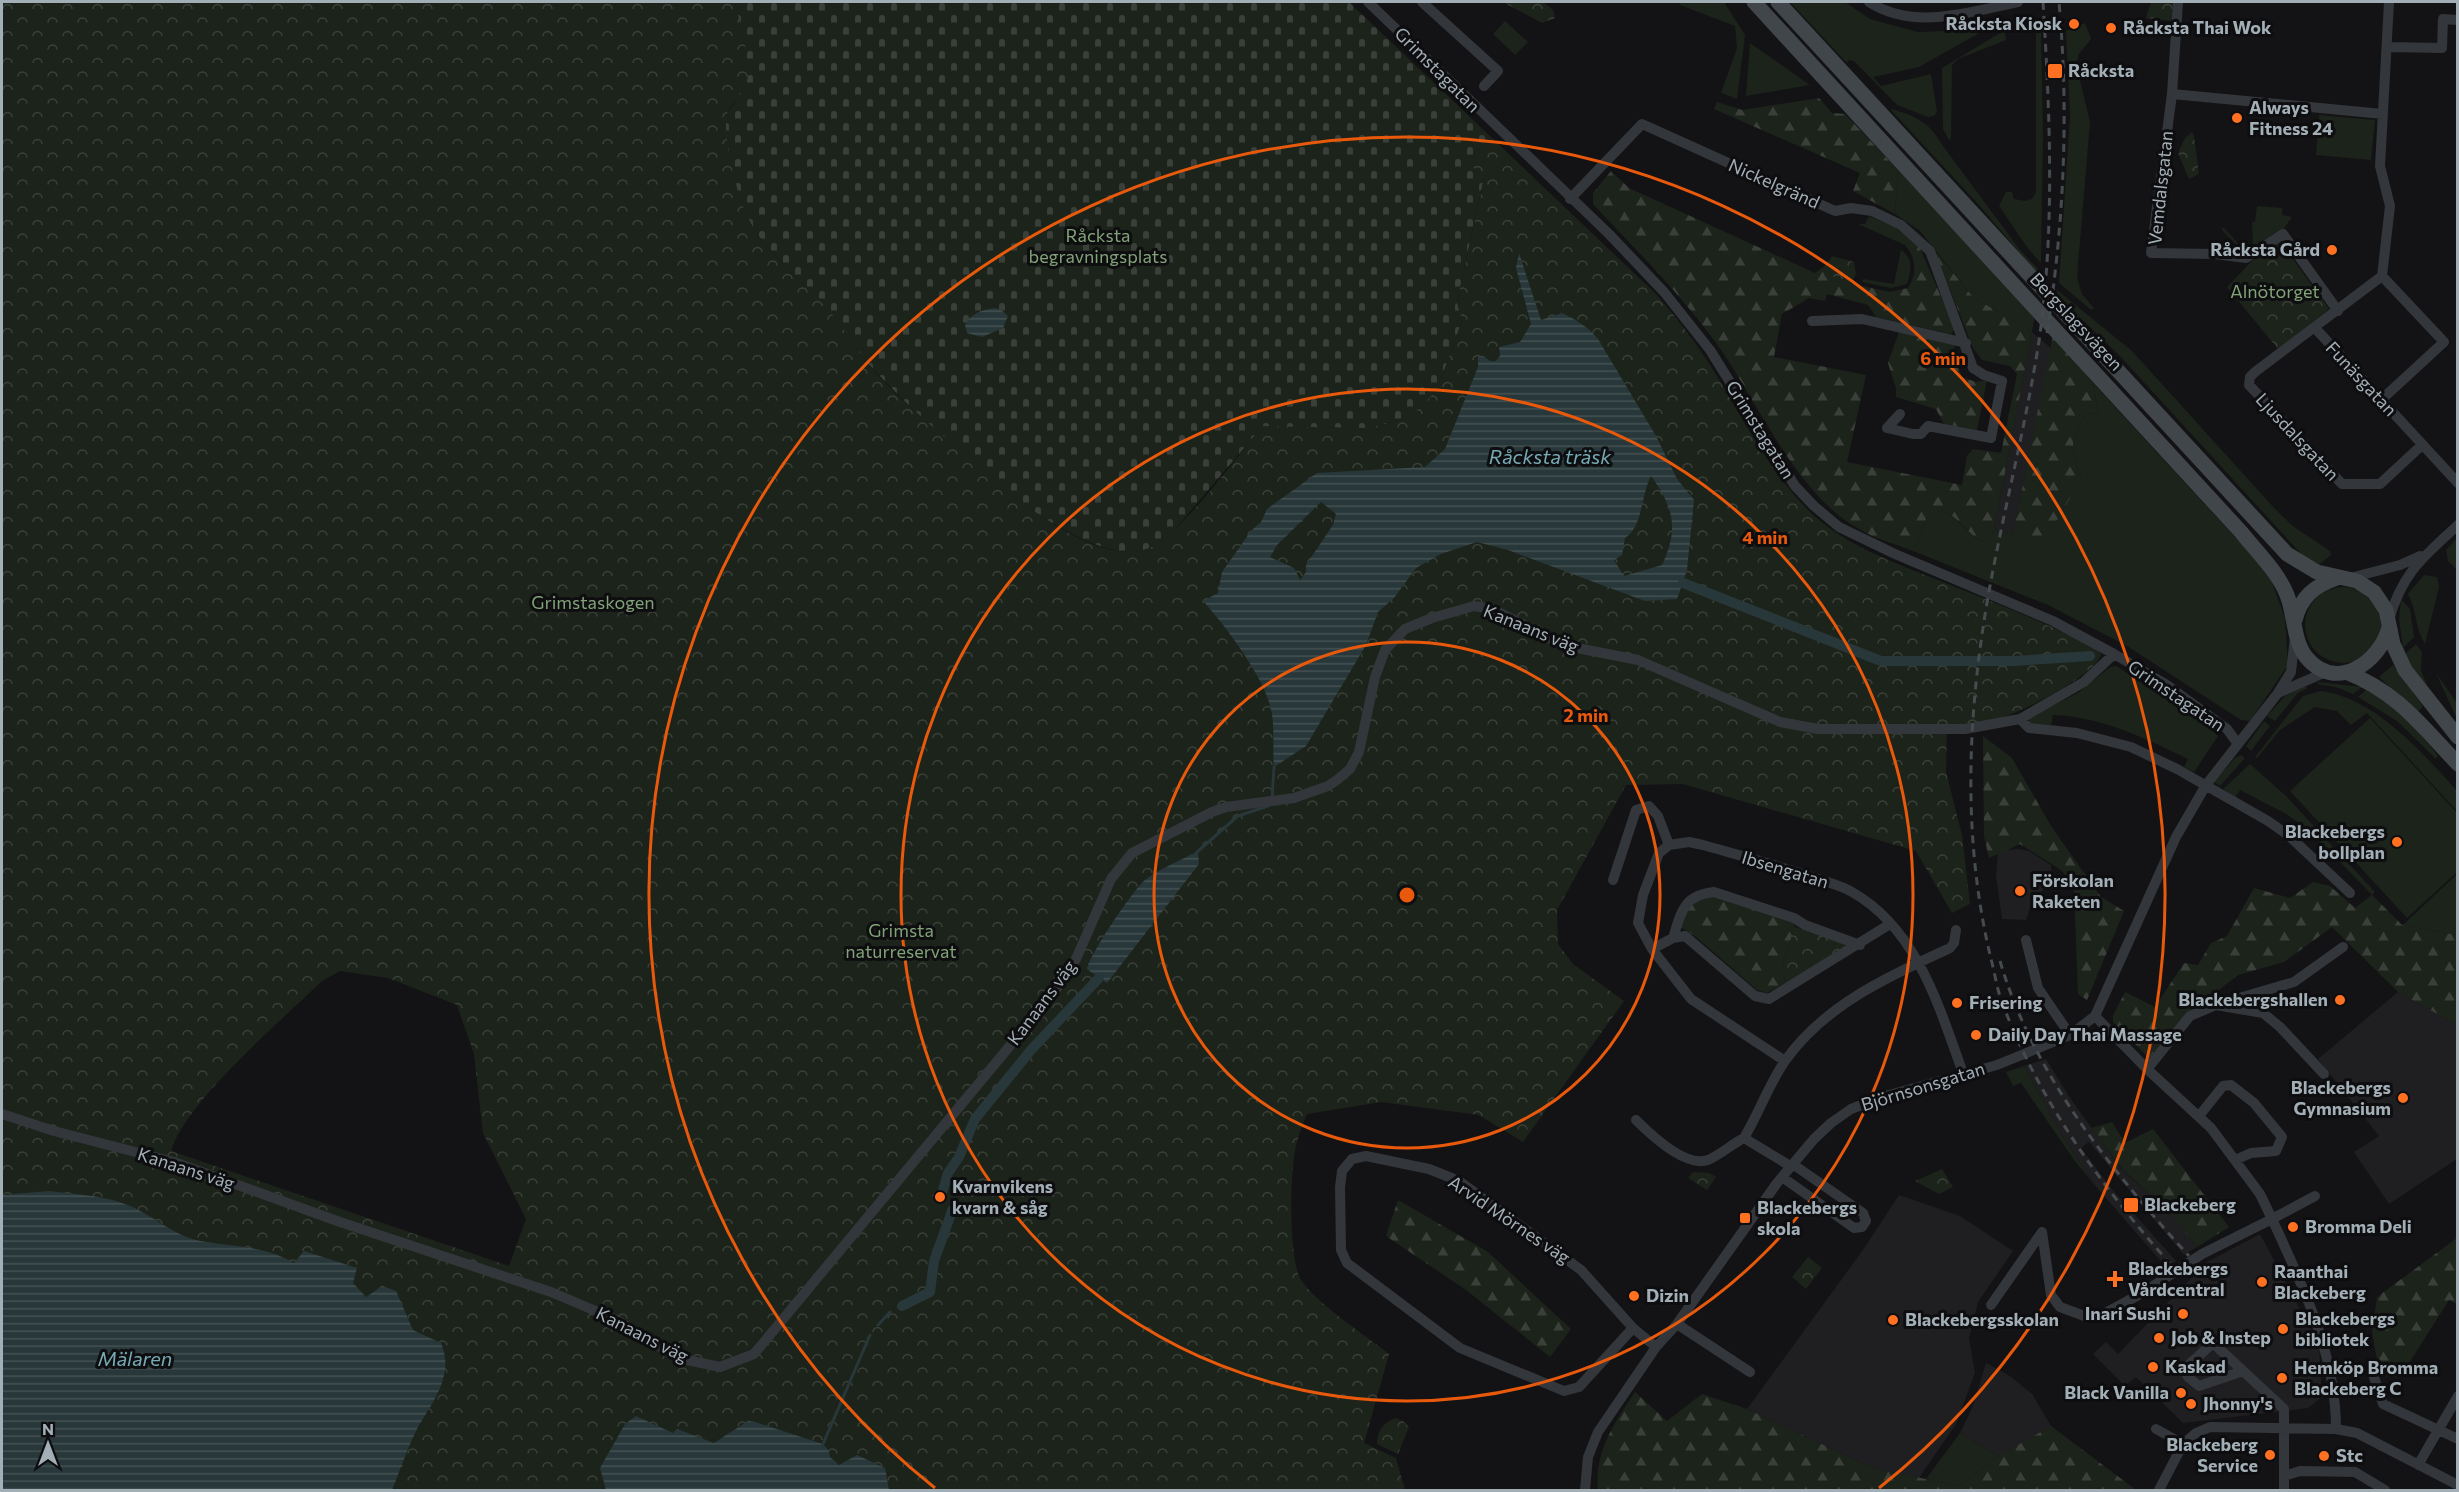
<svg xmlns="http://www.w3.org/2000/svg" width="2459" height="1492" viewBox="0 0 2459 1492" font-family="Commissioner,sans-serif">
<style>
.built{fill:#1f1f22}
.green{fill:#1c231a}
.forest{fill:url(#forest-firs)}
.cemetery{fill:url(#cemetery-stones)}
.park{fill:url(#park-crowns);fill-rule:evenodd}
.water{fill:url(#water-rules);fill-rule:evenodd}
.lines{fill:none;stroke-linecap:round;stroke-linejoin:round}
.stream{stroke:#283739;stroke-width:3}
.canal{stroke:#283739;stroke-width:10}
.minor{stroke:#33363a;stroke-width:10}
.secondary{stroke:#41464a;stroke-width:15}
.rail{stroke:#464b4f;stroke-width:3;stroke-dasharray:8 6;stroke-linecap:butt}
.ring{fill:none;stroke:#e8590c;stroke-width:3}
.poi-dot{fill:#ff7020;stroke:#0e0e10;stroke-width:2}
.labels{text-anchor:middle;stroke-width:6;stroke-linejoin:round;paint-order:stroke}
.poi-label{font-size:18px;font-weight:bold;fill:#a3afb6;stroke:#0e0e10;text-anchor:start}
.street-label{font-size:18px;fill:#a3afb6;stroke:#0e0e10}
.park-label{font-size:18px;fill:#82a378;stroke:#0e0e10}
.water-label{font-size:20px;font-style:italic;fill:#76abb5;stroke:#0e0e10}
.centre{fill:#e8590c;stroke:#0e0e10;stroke-width:3}
.ring-label{font-size:18px;text-anchor:middle;font-weight:bold;fill:#e8590c;stroke:#0e0e10;stroke-width:6;stroke-linejoin:round;paint-order:stroke}
</style>
<defs>
<pattern id="forest-firs" width="22" height="20" patternUnits="userSpaceOnUse" patternTransform="scale(1.5)"><rect width="22" height="20" fill="#1c231a"/><path d="M5 1l3.5 6h-7zM16 11l3.5 6h-7z" fill="#3a4039"/></pattern>
<pattern id="cemetery-stones" width="16" height="16" patternUnits="userSpaceOnUse" patternTransform="scale(1.5)"><rect width="16" height="16" fill="#1c231a"/><path d="M2 7V4a2 2 0 0 1 4 0v3zM10 15v-3a2 2 0 0 1 4 0v3z" fill="#3a4039"/></pattern>
<pattern id="park-crowns" width="20" height="18" patternUnits="userSpaceOnUse" patternTransform="scale(1.5)"><rect width="20" height="18" fill="#1c231a"/><path d="M2 6a3 3 0 1 1 6 0M12 15a3 3 0 1 1 6 0" fill="none" stroke="#3a4039"/></pattern>
<pattern id="water-rules" width="6" height="5" patternUnits="userSpaceOnUse" patternTransform="scale(1.5)"><rect width="6" height="5" fill="#283739"/><path d="M0 2.5h6" fill="none" stroke="#445153"/></pattern>
</defs>
<rect width="100%" height="100%" fill="#131315"/>
<path class="built" d="M2032,332L2051,348L2013,534L1994,530Z
M2019,849L2029,851L2051,865L2052,880L2032,902L2026,920L2002,919L1996,876L1998,850Z
M2398,992L2457,1025V1159L2389,1204L2354,1152L2379,1136L2318,1059Z
M2046,1059L2070,1098L2122,1170L2170,1213L2197,1247L2184,1255L2089,1142L2081,1148L2111,1188L2176,1261L2166,1267L2098,1189L2063,1137L2024,1066Z
M1899,1195L1960,1216L2013,1251L1978,1302L1969,1338L1975,1373L1956,1424L1919,1478L1873,1468L1747,1409L1863,1250Z
M2260,1234L2319,1345L2322,1397L2308,1408L2183,1423L2136,1377L2125,1386L2093,1354L2106,1342L2118,1354L2207,1262Z
M1986,1363L2010,1376L2032,1394L2051,1426L2090,1459L1999,1456L1960,1433L1972,1408Z"/>
<path class="green" d="M1680,2H1724L1745,35L1737,99L1721,93L1737,48L1735,26L1680,5Z
M1790,2H1845L1870,19L1918,32L1945,31L1994,20L1997,23L1919,67L1873,77L1881,86L1931,74L1937,112L1934,116L1928,117L1897,105L1854,61L1849,60L1847,63Z
M1505,21L1528,42L1515,55L1493,34Z
M2085,23L2091,39L2079,54L2076,64L2090,122L2077,277L2082,294L2094,308L2091,310L2059,283L2070,116L2066,31Z
M2041,29L2043,132L2041,263C2024,246 2013,225 1999,206L2006,192H2012L2014,199L2025,201L2032,199L2036,192V30Z
M2005,30L2006,40L1958,59L1952,65L1951,139L1949,140L1943,129L1942,68Z
M1750,43L1810,85L1746,96Z
M1890,109C1910,113 1931,123 1940,142L2020,250L2040,271V277L1980,206Z
M2319,115L2375,120L2371,160L2316,155Z
M1898,170L2035,314L2032,332L1973,297L1920,231L1895,214Z
M2257,206L2282,208V215L2292,217L2282,231C2267,234 2257,250 2242,250L2222,230L2223,227L2242,248L2253,246L2252,222H2255Z
M1869,216L1896,228L1912,240L1905,245L1858,224H1865Z
M1901,250C1914,259 1911,270 1907,284L1891,288L1862,282L1863,279L1894,284Z
M2057,290L2132,351L2276,510L2294,527L2330,551L2331,555L2320,564L2303,556L2119,355L2057,296Z
M2093,383L2269,574L2285,618L2288,665L2250,721L2241,720L2127,646L2048,605L1913,551L1927,518L1941,510C1961,518 1964,532 1982,542L1994,530L2013,534L2037,553L2081,479C2070,449 2069,442 2086,414L2098,413Z
M2457,538V567L2456,569L2448,561L2446,550Z
M2424,575L2437,577L2439,587L2425,644C2415,629 2417,610 2408,594Z
M2305 625a38 38 0 1 1 76 0a38 38 0 1 1-76 0Z
M2401,599L2410,609L2414,637L2403,648L2399,619Z
M2416,644L2422,652L2421,671L2429,689L2411,666L2405,654Z
M2393,665L2423,706L2417,713L2379,677Z
M2116,666L2206,723L2218,736L2194,772L2184,767L2188,759C2145,738 2102,717 2053,715L2051,726L2032,725L2028,720L2029,717L2078,693L2110,667Z
M2436,673L2457,703V719Z
M2317,682L2362,687L2353,694L2339,688L2318,684Z
M2305,686L2308,688L2298,693L2275,721L2267,716L2285,696Z
M2367,689C2394,706 2419,730 2438,756L2436,759L2397,721L2358,697Z
M2321,691C2375,698 2422,752 2457,791V811L2367,713L2351,725L2337,711L2315,707L2280,730L2257,758L2255,757L2303,696Z
M2370,718L2457,813V872L2407,918L2290,791Z
M2264,721L2270,726L2251,751L2246,746Z
M2241,755L2245,758L2220,786L2214,782L2235,758Z
M2250,764L2286,796L2375,892L2372,895L2315,836L2288,815L2240,790L2235,798L2223,789Z
M2457,874V935L2402,925L2405,923Z
M2024,1066L2063,1137L2098,1189L2074,1160L2021,1083L2013,1086L2006,1072Z
M1960,1433L1999,1456L1959,1486L1926,1479Z"/>
<path class="forest" d="M1819,98L1832,113L1845,114L1898,170L1895,214L1853,191L1860,173L1714,109L1717,102L1742,110Z
M1611,171L1629,188L1815,273L1826,265L1836,281L1848,286L1850,283L1889,292L1908,288C1917,274 1917,258 1905,245L1912,240L1919,246L1955,329L1951,334L1876,317L1868,305L1827,294L1825,301L1809,298L1782,314L1774,357L1866,375L1847,462L1962,485L1967,456L1973,449L2001,453L2017,374L2010,366L1982,360L1973,348L1935,251L1973,297L2032,332L1994,530L1982,542C1964,531 1961,518 1941,510L1927,518L1913,551C1896,544 1875,539 1859,529C1798,496 1758,403 1719,347C1682,295 1636,250 1593,204V193Z
M1899,332L1955,345L1951,367L1958,368L1962,377L1976,382L1987,380L1977,430L1944,424L1936,409L1896,397V388L1888,363Z
M2053,335L2093,383L2098,413L2086,414C2069,442 2070,449 2081,479L2037,554L2013,534Z
M1983,736L2012,758L2051,826L2101,897L2124,911L2087,1000L2078,994L2074,886L2061,870L2020,844L1989,858L1984,836Z
M2313,882L2330,886L2355,908L2372,895L2402,925L2457,935V1025L2398,992L2332,927L2284,962L2238,975L2188,1014L2149,1058L2113,1022V1016L2125,992L2155,1007L2184,963L2198,965L2211,943L2227,936L2254,888L2290,898Z
M1714,894L1792,921L1795,927L1783,962L1785,983L1767,993L1757,990L1695,936L1680,927L1687,907Z
M2112,1122L2125,1143L2153,1129L2229,1227L2197,1247L2170,1213L2123,1170L2091,1128Z
M1398,1200L1488,1252L1571,1329L1550,1357L1466,1290L1386,1236Z
M2457,1238V1304L2449,1300L2400,1377L2380,1376L2372,1332L2377,1297Z
M1635,1392L1667,1421L1702,1394L1747,1409L1873,1468L1959,1486L1999,1456L2051,1426L2136,1490H1598C1594,1452 1615,1422 1635,1392Z"/>
<path class="cemetery" d="M735,2H1349L1491,137L1467,161L1484,178L1457,302L1462,321L1437,390L1408,419L1366,428L1262,427L1171,534C1159,543 1147,552 1131,552C1054,551 926,424 873,369C856,350 843,327 826,308C797,274 761,251 743,208C735,188 723,140 725,119C726,111 733,107 735,100C744,67 742,34 735,2Z"/>
<path class="park" d="M2,2H735C740,25 749,51 748,75C747,90 734,99 728,111C720,126 737,191 743,207C760,250 796,274 826,307C843,326 855,348 871,367C894,394 923,418 949,441C991,478 1083,565 1144,550C1175,543 1239,454 1262,426L1366,428L1408,419L1437,390L1462,321L1457,302L1484,179L1467,161L1491,137L1656,294C1674,315 1691,336 1706,359C1739,409 1765,467 1808,510C1844,546 1894,562 1940,581C1994,602 2047,623 2099,650L2101,655C2091,680 2002,722 1975,726C1966,727 1956,726 1947,726L1946,772L1962,835L1970,904L1952,913L1916,851L1683,784L1626,785L1557,910L1558,944L1573,964L1624,1001L1523,1142L1479,1115L1381,1102L1307,1114C1301,1128 1296,1142 1294,1158C1290,1182 1289,1261 1301,1280C1317,1304 1365,1335 1389,1354L1364,1443L1396,1458L1405,1490H217L2,1353ZM340,971L388,978L457,1005L474,1054L483,1133L526,1219L509,1266L171,1151C186,1101 282,1020 322,981Z
M1503,2H1543L1553,10L1555,18L1542,23Z
M2151,2H2173L2172,21L2146,18Z
M2192,132L2194,136L2199,174L2189,179L2178,153L2185,138Z
M2280,241L2329,309L2278,349L2227,287L2253,260Z
M1832,256L1854,262L1856,274L1848,287L1836,281L1826,265Z
M1795,927L1848,944L1849,948L1785,983L1783,962Z
M1942,1169L1953,1187L1939,1194L1915,1181Z
M1693,1172L1709,1173L1716,1177L1707,1190L1688,1178Z
M1808,1257L1822,1268L1806,1289L1792,1277Z
M1395,1418L1403,1421L1409,1427L1398,1454L1377,1444C1377,1431 1383,1423 1395,1418Z"/>
<path class="water" d="M1519,253L1541,320L1562,313C1577,320 1588,327 1598,339L1656,436L1677,479L1694,500L1687,570L1677,599L1645,601L1508,550L1477,542L1441,554L1416,568L1394,598L1378,612L1366,645L1306,746L1274,767C1272,747 1276,721 1269,702C1260,672 1224,624 1203,601L1218,593L1222,572L1251,531L1261,522L1267,509L1317,473L1425,467L1445,449L1478,367V357L1483,356L1490,361H1496L1500,356L1499,347L1520,342L1531,324L1516,268ZM1651,476C1674,508 1679,529 1662,565L1624,576L1614,560L1622,555L1625,538C1643,527 1641,494 1651,476ZM1321,502L1336,514L1333,525L1306,565V572L1300,580L1294,568L1270,557L1277,545Z
M995,308L1001,310L1008,316L1003,328L982,337L967,333L965,325C971,313 982,310 995,308Z
M1198,851L1199,864L1107,983L1087,969C1090,954 1133,890 1145,880C1160,868 1182,860 1198,851Z
M49,1191C72,1194 100,1195 122,1203C148,1211 169,1233 196,1240C228,1247 266,1245 294,1263L304,1251L357,1268L353,1283L366,1297L382,1286L396,1291L413,1330L441,1343C455,1376 432,1402 417,1429C407,1449 400,1471 392,1490H2V1195Z
M636,1416L673,1433L677,1429L714,1443L748,1421L755,1422L823,1444L829,1451L830,1457L839,1465L857,1455L885,1468L889,1490H606L600,1468L625,1424Z"/>
<g class="lines">
<path class="stream" d="M1272,799L1274,767
M1197,852L1238,816L1268,806
M878,1325L890,1312
M823,1444L870,1335"/>
<path class="canal" d="M1683,583L1881,661H2014L2090,656
M943,1190L948,1173L959,1157L975,1119L1031,1050L1099,978
M902,1306L930,1292L934,1261L952,1211"/>
<path class="minor" d="M1368,2L1609,234L1664,292L1710,350L1795,486L1814,506L1839,527L1895,554L2053,621L2114,654L2167,685L2227,729L2238,744
M1422,2L1498,71L1484,86
M1869,2C1914,31 1970,12 2018,2
M2178,2L2172,94L2151,253L2215,254L2246,258L2283,234L2338,311
M2389,2L2380,166L2390,206L2382,276L2255,372L2250,377L2249,385L2342,484H2380L2422,445
M2388,47L2442,48L2443,19L2458,20
M2172,94L2383,114
M1570,199L1642,124L1835,211L1851,208L1872,211L1901,225L1930,251L1973,368L1984,375L2002,381L1991,438L1928,426L1921,434H1913L1887,428L1900,414
M1812,321L1862,319L1966,343
M2315,328L2458,483
M2381,400L2444,342L2382,276
M2350,578L2400,565L2420,556
M2389,620C2402,573 2423,557 2458,525
M2278,693L2328,671
M2020,719L2029,728L2077,733L2131,747L2177,769L2268,821L2288,835L2350,893
M1613,880L1636,810L1649,806L1658,816L1669,845
M1673,938C1681,913 1683,895 1714,892L1794,918L1805,925L1860,945
M2026,940L2038,988L2070,1035
M1652,949L1673,938L1685,936L1755,996L1769,999L1890,924
M2222,1003L2294,982L2343,947
M2095,1016L2147,1069L2211,1128L2260,1194L2272,1219L2315,1196
M1785,1061L1691,999L1652,949L1638,923L1643,895L1659,853L1669,845L1689,842L1703,845C1742,856 1780,866 1818,879C1829,883 1842,886 1852,892C1918,929 1940,1010 1964,1076
M2147,1069L2190,1016L2216,1005L2263,1013L2280,1027L2324,1074
M2,1114L54,1131L174,1162L340,1222L551,1292L617,1320L678,1358L720,1367L754,1354L1053,994L1076,959L1111,879L1132,853L1212,812L1226,807L1294,798L1328,786L1337,780L1350,769L1359,752L1375,677L1385,650L1405,629L1432,618L1474,606L1492,609L1567,646L1638,660L1780,722L1818,729H1965L2020,719L2084,682L2114,654
M2199,1116L2223,1086L2231,1085L2254,1103L2282,1137L2276,1151L2251,1153L2235,1160
M1636,1120C1650,1134 1685,1168 1708,1160C1720,1155 1732,1144 1744,1138L1792,1167
M1744,1138C1759,1113 1769,1084 1785,1061C1824,1005 1891,975 1950,948L1954,943L1956,930
M1782,1177L1854,1228L1862,1227L1866,1221L1863,1213L1794,1165
M1991,1305L2042,1232L2051,1295L2060,1307L2087,1317L2102,1315L2144,1292L2202,1254L2272,1219C2303,1286 2336,1354 2336,1429
M1677,1324L1750,1372
M1633,1328L1581,1270L1459,1181L1429,1169L1366,1156L1352,1159L1342,1171L1340,1187L1341,1250L1347,1263L1460,1348L1564,1391L1579,1387L1633,1328L1656,1347
M2243,1371L2199,1386L2188,1377L2184,1369L2213,1343L2284,1409V1490
M2372,1371L2383,1404L2458,1439
M2156,1429L2183,1444L2196,1433L2210,1427L2336,1429L2357,1433L2458,1485
M2418,1465L2458,1396
M2284,1476L2300,1471L2355,1472L2385,1490
M1585,1490L1588,1457L1598,1432L1656,1347L1677,1324L1777,1183L1814,1139L1831,1123L1851,1109L1882,1097L1997,1065L2070,1035L2095,1016L2176,837L2206,785L2278,693L2291,672L2295,637
M2159,1490L2183,1444"/>
<path class="secondary" d="M1754,2L2241,532C2257,552 2278,572 2287,595C2295,615 2293,640 2306,657C2335,693 2380,663 2389,627
M1778,2L2287,554L2317,572L2357,581L2374,592L2386,610L2393,644L2405,670L2458,737
M2295,620C2301,597 2314,586 2337,578
M2346,672C2397,692 2421,725 2458,764"/>
<path class="rail" d="M2043,2C2050,114 2055,229 2039,341C2027,418 2008,493 1993,570C1968,698 1960,831 1991,959C1995,974 1997,990 2003,1005C2041,1104 2102,1187 2172,1266
M2047,333C2064,223 2069,113 2059,2
M2000,961C2033,1074 2111,1170 2189,1256"/>
</g>
<g class="ring">
<circle cx="1407" cy="895" r="253"/>
<circle cx="1407" cy="895" r="506"/>
<path d="M935 1488A758 758 0 1 1 1879 1488"/>
</g>
<g class="poi-dot">
<circle cx="2074" cy="24" r="6"/>
<circle cx="2111" cy="28" r="6"/>
<rect x="2047" y="63" width="16" height="16" rx="3"/>
<circle cx="2237" cy="118" r="6"/>
<circle cx="2332" cy="250" r="6"/>
<circle cx="2397" cy="842" r="6"/>
<circle cx="2020" cy="891" r="6"/>
<circle cx="2340" cy="1000" r="6"/>
<circle cx="1957" cy="1003" r="6"/>
<circle cx="1976" cy="1035" r="6"/>
<circle cx="2403" cy="1098" r="6"/>
<circle cx="940" cy="1197" r="6"/>
<rect x="2123" y="1197" width="16" height="16" rx="3"/>
<rect x="1739" y="1212" width="12" height="12" rx="3"/>
<circle cx="2293" cy="1227" r="6"/>
<path d="M2112 1270h6v6h6v6h-6v6h-6v-6h-6v-6h6z"/>
<circle cx="2262" cy="1282" r="6"/>
<circle cx="1634" cy="1296" r="6"/>
<circle cx="2183" cy="1314" r="6"/>
<circle cx="1893" cy="1320" r="6"/>
<circle cx="2283" cy="1329" r="6"/>
<circle cx="2159" cy="1338" r="6"/>
<circle cx="2153" cy="1367" r="6"/>
<circle cx="2282" cy="1378" r="6"/>
<circle cx="2181" cy="1393" r="6"/>
<circle cx="2191" cy="1404" r="6"/>
<circle cx="2270" cy="1455" r="6"/>
<circle cx="2324" cy="1456" r="6"/>
</g>
<g class="labels">
<g class="poi-label">
<text x="2062" y="30" text-anchor="end">Råcksta Kiosk</text>
<text x="2123" y="34">Råcksta Thai Wok</text>
<text x="2068" y="77">Råcksta</text>
<text x="2249" y="114">Always<tspan x="2249" dy="21">Fitness 24</tspan></text>
<text x="2320" y="256" text-anchor="end">Råcksta Gård</text>
<text x="2385" y="838" text-anchor="end">Blackebergs<tspan x="2385" dy="21">bollplan</tspan></text>
<text x="2032" y="887">Förskolan<tspan x="2032" dy="21">Raketen</tspan></text>
<text x="2328" y="1006" text-anchor="end">Blackebergshallen</text>
<text x="1969" y="1009">Frisering</text>
<text x="1988" y="1041">Daily Day Thai Massage</text>
<text x="2391" y="1094" text-anchor="end">Blackebergs<tspan x="2391" dy="21">Gymnasium</tspan></text>
<text x="952" y="1193">Kvarnvikens<tspan x="952" dy="21">kvarn &amp; såg</tspan></text>
<text x="2144" y="1211">Blackeberg</text>
<text x="1757" y="1214">Blackebergs<tspan x="1757" dy="21">skola</tspan></text>
<text x="2305" y="1233">Bromma Deli</text>
<text x="2128" y="1275">Blackebergs<tspan x="2128" dy="21">Vårdcentral</tspan></text>
<text x="2274" y="1278">Raanthai<tspan x="2274" dy="21">Blackeberg</tspan></text>
<text x="1646" y="1302">Dizin</text>
<text x="2171" y="1320" text-anchor="end">Inari Sushi</text>
<text x="2295" y="1325">Blackebergs<tspan x="2295" dy="21">bibliotek</tspan></text>
<text x="1905" y="1326">Blackebergsskolan</text>
<text x="2171" y="1344">Job &amp; Instep</text>
<text x="2165" y="1373">Kaskad</text>
<text x="2294" y="1374">Hemköp Bromma<tspan x="2294" dy="21">Blackeberg C</tspan></text>
<text x="2169" y="1399" text-anchor="end">Black Vanilla</text>
<text x="2203" y="1410">Jhonny's</text>
<text x="2258" y="1451" text-anchor="end">Blackeberg<tspan x="2258" dy="21">Service</tspan></text>
<text x="2336" y="1462">Stc</text>
</g>
<g class="street-label">
<text transform="translate(1437 70) rotate(45)" y="6">Grimstagatan</text>
<text transform="translate(1774 184) rotate(24)" y="6">Nickelgränd</text>
<text transform="translate(2161 188) rotate(-84)" y="6">Vemdalsgatan</text>
<text transform="translate(2076 322) rotate(47)" y="6">Bergslagsvägen</text>
<text transform="translate(2361 379) rotate(47)" y="6">Funäsgatan</text>
<text transform="translate(1760 430) rotate(58)" y="6">Grimstagatan</text>
<text transform="translate(2297 437) rotate(47)" y="6">Ljusdalsgatan</text>
<text transform="translate(1531 629) rotate(22)" y="6">Kanaans väg</text>
<text transform="translate(2176 696) rotate(34)" y="6">Grimstagatan</text>
<text transform="translate(1785 870) rotate(17)" y="6">Ibsengatan</text>
<text transform="translate(1042 1003) rotate(-53)" y="6">Kanaans väg</text>
<text transform="translate(1923 1087) rotate(-17)" y="6">Björnsonsgatan</text>
<text transform="translate(186 1169) rotate(18)" y="6">Kanaans väg</text>
<text transform="translate(1509 1220) rotate(34)" y="6">Arvid Mörnes väg</text>
<text transform="translate(642 1335) rotate(27)" y="6">Kanaans väg</text>
</g>
<g class="park-label">
<text x="1098" y="242">Råcksta<tspan x="1098" dy="21">begravningsplats</tspan></text>
<text x="2275" y="298">Alnötorget</text>
<text x="593" y="609">Grimstaskogen</text>
<text x="901" y="937">Grimsta<tspan x="901" dy="21">naturreservat</tspan></text>
</g>
<g class="water-label">
<text x="1550" y="464">Råcksta träsk</text>
<text x="135" y="1366">Mälaren</text>
</g>
</g>
<circle cx="1407" cy="895" r="9" class="centre"/>
<g class="ring-label">
<text x="1943" y="365">6 min</text>
<text x="1765" y="544">4 min</text>
<text x="1586" y="722">2 min</text>
</g>
<rect width="2459" height="1492" fill="none" stroke="#a3afb6" stroke-width="6"/>
<g transform="translate(48 1444)" stroke="#0e0e10" stroke-width="4.5" paint-order="stroke">
<path d="M0-4.5L10 22L0 15L-10 22Z" fill="#a3afb6"/>
<text y="-9" font-size="16" font-weight="bold" text-anchor="middle" fill="#a3afb6">N</text>
</g>
</svg>
